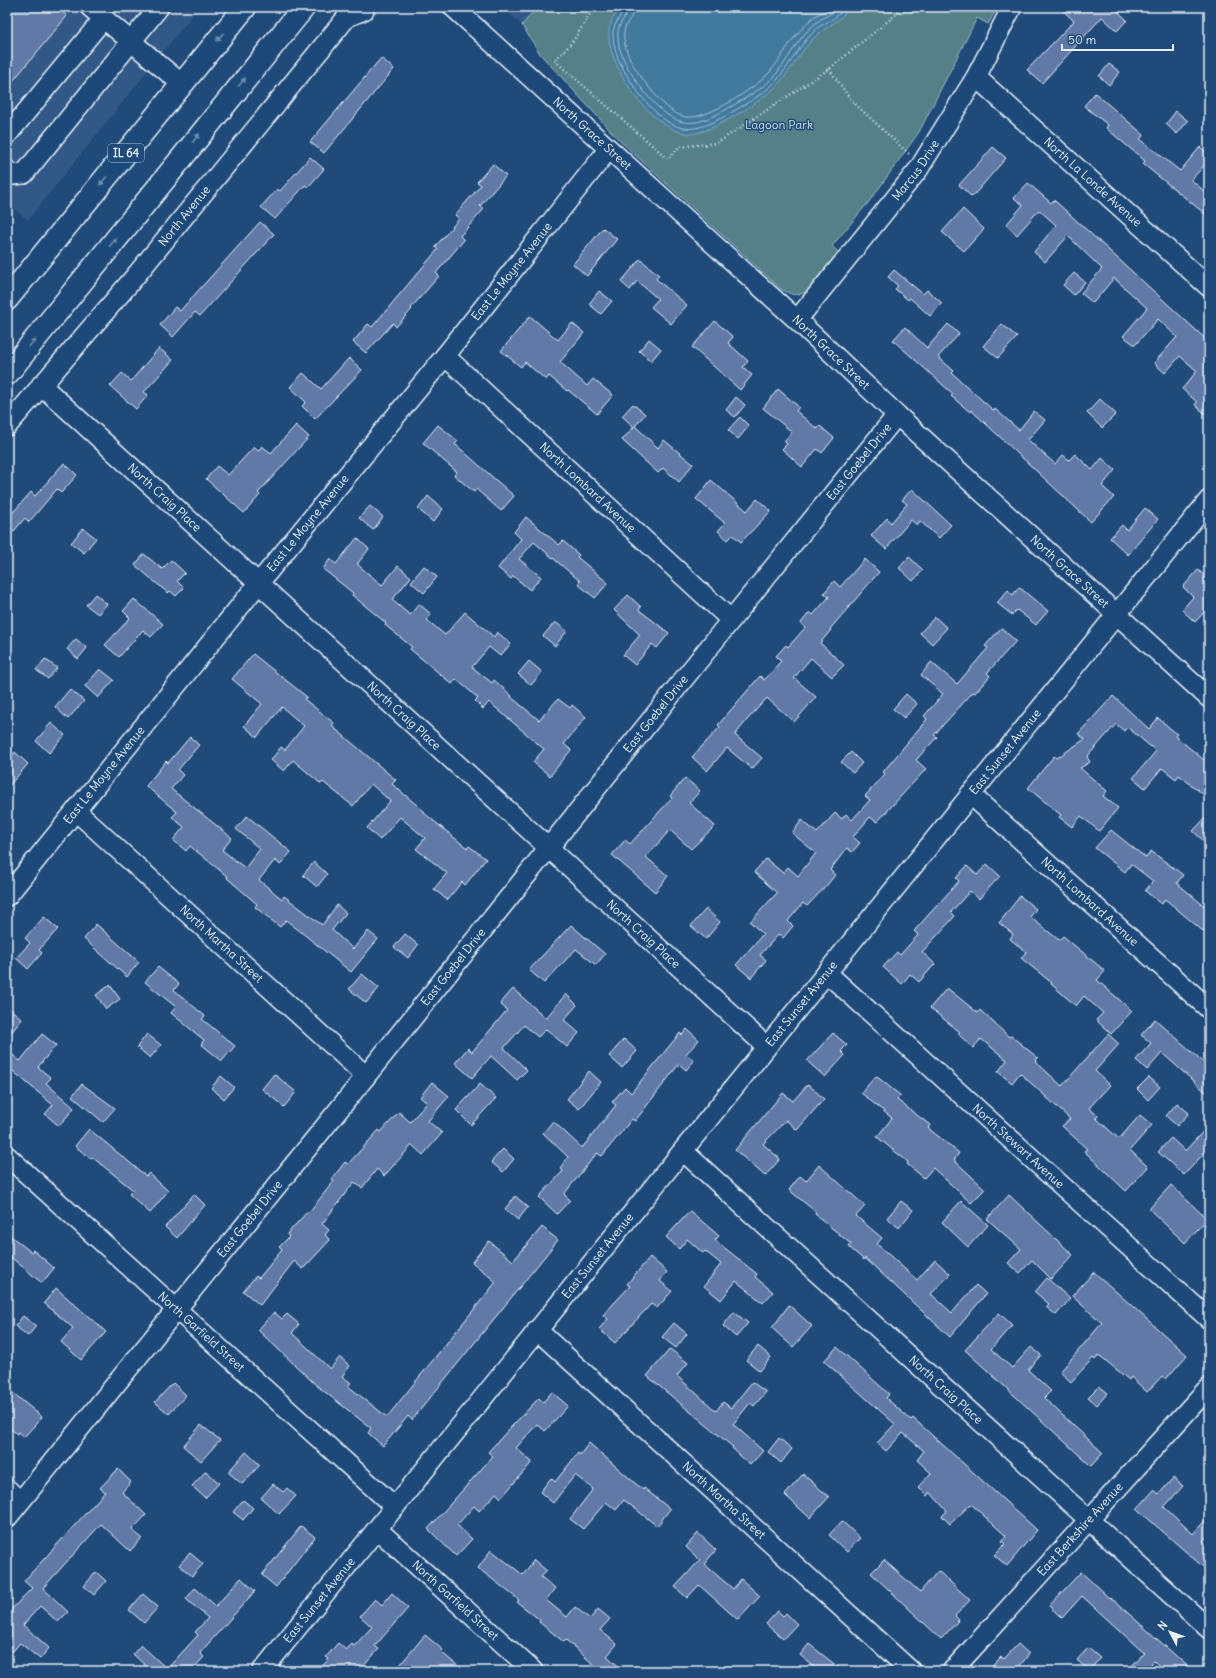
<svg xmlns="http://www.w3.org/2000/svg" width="1216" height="1678" viewBox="0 0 1216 1678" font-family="Delius,sans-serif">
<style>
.built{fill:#335887}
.green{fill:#548088;stroke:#9eb8c0}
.water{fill:#427a9e;stroke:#84aac2}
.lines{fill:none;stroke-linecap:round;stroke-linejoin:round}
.shore{stroke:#a6c1d4;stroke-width:1}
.building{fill:#6179a6;stroke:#e8f1f8}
.minor-casing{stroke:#e8f1f8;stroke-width:22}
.major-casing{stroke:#e8f1f8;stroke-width:25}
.path{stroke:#e8f1f8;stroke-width:2.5;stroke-dasharray:1 3;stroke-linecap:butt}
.minor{stroke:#1f4a7a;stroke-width:19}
.major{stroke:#1f4a7a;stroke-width:22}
.oneway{fill:#6f8dac}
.labels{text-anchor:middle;stroke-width:3;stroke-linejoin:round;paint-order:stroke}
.shield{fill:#1f4a7a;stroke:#acbfd2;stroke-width:1}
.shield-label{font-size:11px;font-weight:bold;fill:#e8f1f8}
.park-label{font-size:12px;fill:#d2e0e7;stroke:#1f4a7a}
.street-label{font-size:12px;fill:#e8f1f8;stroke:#1f4a7a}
</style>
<rect width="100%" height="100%" fill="#1f4a7a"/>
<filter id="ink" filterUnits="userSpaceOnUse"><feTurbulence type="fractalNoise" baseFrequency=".025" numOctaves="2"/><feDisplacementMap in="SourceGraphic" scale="8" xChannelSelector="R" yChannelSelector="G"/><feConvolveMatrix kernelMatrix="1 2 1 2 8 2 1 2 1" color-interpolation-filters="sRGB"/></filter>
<g filter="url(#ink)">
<path class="built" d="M7,7H199L28,220L7,203Z
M502,7H537L522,25Z"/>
<path class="green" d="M537,7H998L988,24L977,18L919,132L872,198L832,246L841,255C831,265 816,288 803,293C795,297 789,293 782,290L620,141L540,54L522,25Z"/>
<path class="water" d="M621,7H850C841,21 826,26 814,38C801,51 793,67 781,81C768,98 717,129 696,133C657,140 606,66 609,31C610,22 615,14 621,7Z"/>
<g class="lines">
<path class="shore" d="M624,7C623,16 614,22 613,32C612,55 628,79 642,97C677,140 696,134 739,108C752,100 768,91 778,79C788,67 796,52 806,40C811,35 816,28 822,25C831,20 839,16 845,7
M629,7C628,16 619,22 618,31C616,54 633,77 646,94C678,132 695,128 734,105C747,97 763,88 774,77C784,65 792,50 802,37C806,32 812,26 817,22C825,16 833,14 839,7
M635,7C634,17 625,22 624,32C622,53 639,75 652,91C660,101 672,114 685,117C706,121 755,88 769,73C780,61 787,45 798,33C803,28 809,20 815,16C821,13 826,11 831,7"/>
</g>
<path class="building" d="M7,7H57L67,16L7,88Z
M1059,7H1113L1127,20L1117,31L1102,17L1042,83L1027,70L1074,21Z
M381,58L394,69L324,153L310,142Z
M1109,64L1120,72L1109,85L1099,76Z
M1095,93L1144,135L1140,139L1180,171L1200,147L1209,155V160L1191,180L1209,195V217L1143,164L1145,161L1106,128L1108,125L1084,106Z
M1176,111L1188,121L1177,134L1166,124Z
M993,147L1006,158L972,197L959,185Z
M310,157L324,169L308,187L305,185L275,219L261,207L277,189L280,191Z
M493,164L506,176L480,206L484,209L460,236L464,240L436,273L439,276L411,308L412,309L396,327L393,323L366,353L353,342L368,324L372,327L438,249L435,247L459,219L455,215L481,185L477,182Z
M1028,183L1051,203L1054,200L1209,342V417L1195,405L1197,402L1182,389L1197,371L1180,356L1165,373L1154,363L1177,337L1158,319L1135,345L1123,336L1147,308L1114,278L1093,303L1081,293L1102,269L1068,236L1045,262L1034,252L1056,225L1039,210L1017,235L1006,225L1023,205L1014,198Z
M963,209L984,229L964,251L942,232Z
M260,222L274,234L200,316L195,312L173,337L160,325L175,307L180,311Z
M603,228L617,239L587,276L573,264Z
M640,259L659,275L656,279L687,305L671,324L651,307L658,299L637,281L630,290L621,282Z
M894,270L923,294L927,290L942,303L930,316L910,298L908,300L895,289L898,286L888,277Z
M1074,273L1085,282L1074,295L1063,285Z
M599,291L612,301L601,314L589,304Z
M530,316L558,340L572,323L584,333L560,362L587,386L593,379L613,395L597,414L568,390L567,391L549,376L546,380L525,362L521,367L501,351Z
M715,321L733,337L728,343L748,361L743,367L752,375L740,390L692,347Z
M948,324L959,334L938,357L954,371L952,373L994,411L995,409L1019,430L1034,411L1045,420L1028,440L1055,464L1063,455L1069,460L1075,454L1092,470L1102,458L1115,470L1102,486L1114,497L1091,522L971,410L970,412L951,396L953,394L893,340L905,327L927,348Z
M1002,324L1017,337L998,358L983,346Z
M649,339L661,349L651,361L639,351Z
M159,348L173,360L144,392L148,395L136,409L110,386L122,373L131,381Z
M349,358L362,370L315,419L302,406L306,402L290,387L303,373L321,389Z
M778,389L799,407L796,411L817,429L820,426L834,438L822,453L817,449L802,467L782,449L787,444L784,441L792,432L763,408Z
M736,397L745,405L735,417L726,410Z
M1100,399L1116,414L1102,428L1087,413Z
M633,404L645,414L635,426L658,448L664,440L693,464L679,482L663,468L658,473L622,440L634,427L622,416Z
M740,417L749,426L738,439L728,430Z
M296,425L309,437L258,493L260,495L244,513L206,479L217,466L228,475L254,447L258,451L262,446L271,453Z
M438,425L458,441L455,444L514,496L501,511L476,489L474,492L454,475L457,472L423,443Z
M64,463L77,475L61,493L57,489L29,522L25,518L7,539V519L31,492L35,496Z
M711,480L747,511L757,499L771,511L741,542L733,535L728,540L718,531L725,523L696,499Z
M912,489L951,525L939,538L920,521L917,525L911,520L886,549L871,536L887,518L891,523L907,504L902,500Z
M428,496L443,509L433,522L418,509Z
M370,506L383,517L373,530L359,518Z
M1145,508L1158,519L1128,555L1110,538L1122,525L1127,530Z
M526,517L559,545L563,541L579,555L577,557L608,583L595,598L578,584L580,581L534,542L519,559L541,577L530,590L513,576L511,579L498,568L521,539L514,532Z
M83,528L96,538L84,553L71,543Z
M357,538L369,549L358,563V565L382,585L398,566L411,577L392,600L410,615L419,604L431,614L427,620L445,635L465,612L494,637L497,632L511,644L500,656L489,647L472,667L492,683L494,680L512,696L511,697L539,720L558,699L570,708L572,705L586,717L564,744L571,750L550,776L533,762L544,749L489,702L483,709L475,701L478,698L456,679L452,684L410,649L412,647L385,625L386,623L352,595L353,593L323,569L330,559L336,564Z
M144,554L162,569L171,560L185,573L177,581L184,588L176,596L170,591L168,593L135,565Z
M909,557L923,570L913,581L899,568Z
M865,559L879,572L830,629L831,630L820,643L844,665L832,677L811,658L794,678L816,697L794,722L767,698L747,720L735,735L762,758L752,769L727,748L707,771L692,757L720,727L718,725L760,676L764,680L781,661L776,656L786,645L788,647L805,628L801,623L810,612L813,615L829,597L824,593L834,581L840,587Z
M424,566L437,577L424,593L411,582Z
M1198,570L1209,579V607L1195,622L1182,610L1193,597L1183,587Z
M1019,587L1048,611L1036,625L1017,610L1012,615L997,603L1008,590L1013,595Z
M95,594L107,604L98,614L86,605Z
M628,595L641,607L639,610L669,633L657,648L652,644L635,665L623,655L640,635L614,610Z
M134,599L163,624L151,637L143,630L119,657L105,645L130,618L123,611Z
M935,617L947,628L932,644L920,633Z
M555,622L567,631L555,646L543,636Z
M1001,628L1016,641L987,673L990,676L975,693L973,692L934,735L937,737L916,760L926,769L877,822L870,817L853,837L860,843L852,852L847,848L830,870L835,875L827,885L807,906L803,903L788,921L793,926L783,938L779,934L760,955L766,960L751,978L736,965L763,934L750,922L777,893L754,872L766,859L783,873L788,867L798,876L816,853L792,833L802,820L817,833L835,813L842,819L846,814L852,820L870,800L865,796L885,774L883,772L927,719L924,716L943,694L921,675L931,662L957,684L988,648L985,646Z
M76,639L87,648L78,659L67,649Z
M253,654L307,697L304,699L334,723L332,726L396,780L392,784L425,812L424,813L467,848L469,846L486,859L465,885L462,882L447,900L434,889L447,873L416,849L425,838L400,817L380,840L367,828L390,801L371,784L353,806L323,782L321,784L293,760L284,771L271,760L281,747L285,750L304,726L282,707L257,737L244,726L262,704L232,679Z
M45,659L57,668L48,679L36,670Z
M529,661L542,672L531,685L518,674Z
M100,669L114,680L98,698L85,686Z
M70,689L84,701L68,719L55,707Z
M906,694L917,704L904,718L893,709Z
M1113,696L1149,729L1158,718L1177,734L1175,736L1209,764V799L1179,775L1176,779L1162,768L1145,788L1133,778L1156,751L1127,727L1124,731L1116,724L1087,757L1090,762L1080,768L1107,791L1103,796L1118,808L1099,831L1081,816L1072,827L1059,817L1061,815L1028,788L1054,756L1057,758L1085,739L1078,734Z
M51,723L65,735L49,753L36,741Z
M190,737L199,745L178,770L183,775L171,789L232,838L222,850L245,868L260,849L236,829L247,816L291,852L280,865L275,860L259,880L282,899L284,896L322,925L337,905L346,913L332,930L353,949L368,931L378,939L351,972L286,920L280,927L255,907L257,904L227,878L228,877L190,846L186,851L173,840L184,827L172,817L177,812L146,786L166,761L168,763Z
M15,752L28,764L7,788V761Z
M851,752L862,763L853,773L841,762Z
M685,778L700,791L689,803L715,826L691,849L670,830L646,857L668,876L655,892L612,855L625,840L630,844L672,798L670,796Z
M1209,814V846L1193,831Z
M1111,830L1146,858L1151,851L1183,875L1177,883L1209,910V924L1203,931L1165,899L1162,904L1145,891L1153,881L1131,864L1125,872L1095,848Z
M314,862L327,874L317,887L303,875Z
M987,864L1000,876L979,899L970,891L951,912L955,916L922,952L935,964L919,982L910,974L902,984L883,967L897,952L900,955L918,935L914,931L959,881L956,878L967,866L977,875Z
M1020,896L1036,909L1030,917L1059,940L1063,936L1105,971L1097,980L1132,1011L1111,1034L1096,1020L1103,1013L1084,996L1076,1006L1051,984L1052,983L1021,958L1026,952L1010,939L1013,934L999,923Z
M706,909L720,922L706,939L691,926Z
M44,917L58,929L39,950L42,953L28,969L16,958L30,943L25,938Z
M96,924L139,962L127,977L84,939Z
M571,925L605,954L596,965L576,949L544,983L529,970Z
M405,934L418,945L408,958L394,947Z
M158,967L179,984L174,990L205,1016L202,1019L235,1046L222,1061L201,1044L204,1040L171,1013L176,1007L145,982Z
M362,974L379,988L366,1003L349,989Z
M110,985L120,999L106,1009L96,995Z
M947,988L978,1013L980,1010L1009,1037L1011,1036L1038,1058L1035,1061L1062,1086L1108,1034L1119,1044L1095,1071L1110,1085L1089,1108L1098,1116L1096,1118L1119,1139L1140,1115L1152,1125L1130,1150L1148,1167L1126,1191L1084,1151L1087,1149L1062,1126L1070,1119L1020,1073L1012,1083L998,1072L1007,1060L981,1039L973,1048L958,1034L960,1032L930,1008Z
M513,989L546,1018L566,994L577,1005L564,1020L579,1033L567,1047L546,1029L538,1037L524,1025L504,1048L527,1070L517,1080L491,1056L472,1078L455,1063L468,1048L472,1052L507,1010L500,1004Z
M7,1006L22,1019L7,1038Z
M1155,1019L1209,1067V1095L1162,1053L1147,1070L1136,1060L1151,1043L1141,1035Z
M687,1029L699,1040L686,1054L694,1061L686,1070L679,1064L635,1121L632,1119L602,1156L597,1153L564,1194L570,1200L557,1214L539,1197L563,1171L560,1168L568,1157L543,1133L553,1121L582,1148L616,1105L612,1102L625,1087L631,1093L680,1033L682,1035Z
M833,1033L847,1045L841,1051L845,1055L825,1077L807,1061Z
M42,1034L56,1045L38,1067L51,1078L46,1083L74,1108L59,1126L45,1114L53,1105L7,1066V1050L20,1061Z
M147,1034L161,1045L150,1058L137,1047Z
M624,1039L637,1051L622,1068L609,1056Z
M589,1071L601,1082L579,1109L567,1099Z
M274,1074L296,1092L284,1107L262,1089Z
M221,1076L234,1087L224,1099L211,1088Z
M876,1076L901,1096L897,1100L930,1125L928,1128L959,1153L954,1160L985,1189L971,1203L933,1168L924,1178L907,1164L908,1162L877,1137L892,1118L861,1093Z
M1149,1077L1160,1087L1148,1100L1137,1089Z
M432,1082L449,1096L428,1121L442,1133L423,1155L412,1145L384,1176L377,1169L362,1188L354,1182L322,1224L329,1230L325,1235L330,1240L303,1269L294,1261L260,1305L243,1291L256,1276L259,1278L282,1250L279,1247L289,1237L287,1234L308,1211L309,1212L334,1181L332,1179L345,1162L348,1164L379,1130L381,1132L399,1112L410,1122L427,1103L420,1097Z
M82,1084L115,1108L103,1122L72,1096Z
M480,1084L496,1098L471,1125L456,1110Z
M808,1084L824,1099L797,1130L786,1120L763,1144L780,1159L765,1176L735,1150L783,1093L793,1101Z
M1177,1103L1189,1113L1177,1126L1166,1116Z
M1209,1125V1148L1184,1175L1158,1152L1171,1138L1185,1151Z
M89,1129L146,1176L149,1173L168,1191L150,1213L129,1194L133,1190L92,1157L91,1159L75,1146Z
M503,1149L514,1159L503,1172L491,1162Z
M819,1165L865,1206L856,1216L882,1238L877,1244L917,1280L935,1260L950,1274L931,1294L952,1313L976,1285L986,1294L950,1337L865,1258L864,1260L849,1247L851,1244L815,1214L816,1212L789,1190L800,1176L806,1181Z
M1171,1185L1207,1219L1185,1243L1149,1209Z
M194,1194L205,1205L177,1238L165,1227Z
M1009,1195L1073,1255L1051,1279L1032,1260L1020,1273L1008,1263L1021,1249L987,1219Z
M515,1196L528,1207L518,1220L505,1209Z
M901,1201L913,1210L899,1228L887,1218Z
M961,1201L988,1225L968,1247L942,1222Z
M690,1211L719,1236L715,1240L757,1274L755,1277L773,1292L763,1303L736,1281L721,1300L704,1286L721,1264L705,1251L703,1253L687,1239L679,1249L666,1237Z
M542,1227L558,1240L412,1420L408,1416L383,1446L368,1433L371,1428L316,1385L258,1330L274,1312L282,1319L287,1314L299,1324L292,1333L330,1369L340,1357L350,1366L342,1376L351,1383L348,1386L387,1417L496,1282L472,1262L489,1241L513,1261Z
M7,1233L31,1252L33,1250L54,1268L42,1283L7,1254Z
M650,1257L667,1272L660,1281L672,1291L657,1308L651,1304L615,1343L599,1329L608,1319L603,1315L630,1286L627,1284Z
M1094,1272L1187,1355L1166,1379L1162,1376L1147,1392L1131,1377L1129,1380L1099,1355L1095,1360L1093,1358L1071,1382L1060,1372L1102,1323L1072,1296Z
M1047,1278L1070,1299L1056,1315L1046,1307L1049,1304L1035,1292Z
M56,1288L106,1332L81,1360L61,1342L73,1328L44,1303Z
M789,1305L812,1326L793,1347L772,1328Z
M734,1312L748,1323L736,1337L723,1326Z
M999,1313L1012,1325L991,1349L1012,1368L1031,1347L1041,1355L1028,1370L1051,1391L1044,1398L1103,1453L1091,1466L965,1350Z
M23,1316L36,1326L28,1336L15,1326Z
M674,1323L687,1334L676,1348L662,1337Z
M758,1346L771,1357L760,1371L746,1360Z
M837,1347L889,1394L886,1398L911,1420L913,1418L1037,1530L1007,1566L994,1555L1005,1544L1002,1541L1006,1536L971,1504L950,1524L942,1516L947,1511L930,1492L927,1496L918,1487L931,1473L917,1460L924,1451L903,1433L886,1451L877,1443L895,1424L824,1361Z
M670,1349L688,1363L677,1376L716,1411L723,1402L731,1408L752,1382L766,1392L754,1406L750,1403L733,1424L763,1451L750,1465L732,1448L733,1447L647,1376Z
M173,1383L186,1395L169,1414L155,1402Z
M1099,1386L1108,1393L1097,1405L1088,1397Z
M7,1388L42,1417L24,1437L18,1432L17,1434L7,1426Z
M552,1392L568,1406L545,1431L537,1424L516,1448L532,1462L501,1498L496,1493L479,1511L474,1506L457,1525L472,1539L456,1556L428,1529L493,1456L488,1452L512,1426L539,1398L543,1402Z
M201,1425L220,1440L201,1461L183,1446Z
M779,1438L792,1449L781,1463L768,1452Z
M589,1443L643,1490L644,1488L670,1509L657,1526L624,1500L616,1510L606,1502L583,1529L570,1519L593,1489L575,1475L553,1503L540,1492L551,1478L555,1482L578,1453L580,1455Z
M246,1452L260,1465L242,1484L228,1472Z
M118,1469L131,1482L122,1492L146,1515L132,1530L142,1538L130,1551L101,1524L43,1588L68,1612L58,1622L40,1606L23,1625L49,1648L40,1659L20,1643L7,1658V1614L32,1588L24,1581L105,1492L100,1488Z
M206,1471L219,1483L205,1498L192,1486Z
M803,1474L829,1497L810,1518L785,1495Z
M1173,1478L1183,1486L1164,1507L1193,1534L1209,1516V1534L1203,1541L1209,1547V1572L1137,1509L1154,1490L1159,1494Z
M273,1484L283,1492L287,1488L296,1496L279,1514L261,1498Z
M243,1500L253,1508L243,1520L233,1512Z
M842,1521L860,1538L847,1552L829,1535Z
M301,1526L315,1537L276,1587L262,1575Z
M698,1533L716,1550L704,1564L733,1589L741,1579L760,1596L738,1620L699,1585L687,1598L675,1587L700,1560L686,1547Z
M491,1550L523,1575L534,1560L547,1571L541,1577L555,1588L546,1600L567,1617L575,1607L590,1619L598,1609L610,1619L600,1630L617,1644L607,1656L624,1671H601L566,1640L564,1642L539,1622L540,1620L517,1602L519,1600L478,1568Z
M190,1553L203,1564L192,1576L179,1565Z
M884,1560L920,1592L938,1571L970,1600L955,1616L959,1620L941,1639L871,1573Z
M96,1572L106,1581L94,1595L84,1586Z
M1081,1572L1109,1598L1110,1597L1193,1671H1165L1154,1661L1144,1671H1127L1144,1653L1082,1596L1062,1618L1049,1606Z
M241,1578L255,1591L200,1653L204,1657L191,1671H151L133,1654L141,1645L167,1669L198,1635L195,1632L208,1618L186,1599L195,1588L216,1606Z
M392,1593L408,1608L375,1646L379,1649L359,1671H318L329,1659L326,1657L338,1643L346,1650L352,1644L354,1646L372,1627L360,1616L375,1599L382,1605Z
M143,1594L158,1607L144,1623L129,1610Z
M778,1611L783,1616L786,1613L797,1624L783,1639L766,1624Z
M425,1635L443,1650L441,1652L464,1671H395Z
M809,1644L843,1671H819L800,1655Z
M1018,1644L1029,1654L1016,1671H988L1001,1657L1004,1659Z
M1088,1648L1100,1658L1089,1671L1077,1660Z"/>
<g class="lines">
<g class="minor-casing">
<g id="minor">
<path d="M90,7L182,84"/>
<path id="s1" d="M453,7L797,320L897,415L1209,698"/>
<path id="s2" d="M976,77L1209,287"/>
<path d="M7,135L104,18"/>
<path d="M7,170L13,175L24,174L159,7"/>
<path id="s3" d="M797,320L918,170L976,77L1012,7"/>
<path id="s4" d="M445,356L731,620"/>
<path id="s5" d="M41,385L766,1046"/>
<path id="s6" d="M7,426L133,279L347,17L364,10"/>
<path id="s7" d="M970,794L1209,1009"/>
<path id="s8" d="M76,811L366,1076"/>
<path id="s9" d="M7,896L258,584L445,356L608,150"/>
<path id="s10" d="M827,973L1209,1319"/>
<path id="s11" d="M683,1151L1209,1629"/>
<path id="s12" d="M7,1156L395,1507"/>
<path id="s13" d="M537,1330L911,1671"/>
<path d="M7,1489L20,1501"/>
<path id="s14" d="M7,1518L366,1076L731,620L897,415"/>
<path id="s15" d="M377,1529L533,1671"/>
<path id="s16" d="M262,1671L1209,500"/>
<path id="s17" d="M952,1671L1209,1387"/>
</g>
</g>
<g class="major-casing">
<path id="major" d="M7,299L245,7
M7,374L304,7"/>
</g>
<path class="path" d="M594,7C580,29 575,43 554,60L668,159L679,147L717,143L829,69L898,13L899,7
M829,69L852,101L909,154"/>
<use href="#minor" class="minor"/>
<use href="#major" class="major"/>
</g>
<defs><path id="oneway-solid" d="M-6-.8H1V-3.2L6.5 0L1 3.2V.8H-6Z"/></defs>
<g class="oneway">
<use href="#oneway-solid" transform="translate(220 37) rotate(129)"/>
<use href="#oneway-solid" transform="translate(242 82) rotate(-50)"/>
<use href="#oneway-solid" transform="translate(196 138) rotate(-51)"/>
<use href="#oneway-solid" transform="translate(103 181) rotate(129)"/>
<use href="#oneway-solid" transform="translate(113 242) rotate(-51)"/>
<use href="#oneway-solid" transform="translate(32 343) rotate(-51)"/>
</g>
</g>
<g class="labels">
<rect class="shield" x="108" y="144" width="36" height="18" rx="3"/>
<g class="shield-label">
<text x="126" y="157">IL 64</text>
</g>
<g class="park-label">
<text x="779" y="129">Lagoon Park</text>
</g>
<g class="street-label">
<text dy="4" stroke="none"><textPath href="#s1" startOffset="188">North Grace Street</textPath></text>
<text dy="4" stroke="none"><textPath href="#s3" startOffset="191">Marcus Drive</textPath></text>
<text dy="4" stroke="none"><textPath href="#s2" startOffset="157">North La Londe Avenue</textPath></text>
<text dy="4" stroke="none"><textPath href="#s6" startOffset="275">North Avenue</textPath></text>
<text dy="4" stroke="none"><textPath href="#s9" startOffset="803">East Le Moyne Avenue</textPath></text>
<text dy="4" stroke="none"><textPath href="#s1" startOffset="512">North Grace Street</textPath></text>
<text dy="4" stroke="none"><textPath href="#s14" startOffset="1357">East Goebel Drive</textPath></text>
<text dy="4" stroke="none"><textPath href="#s4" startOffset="194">North Lombard Avenue</textPath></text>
<text dy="4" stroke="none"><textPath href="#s5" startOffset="167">North Craig Place</textPath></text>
<text dy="4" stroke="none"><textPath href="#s9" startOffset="479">East Le Moyne Avenue</textPath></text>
<text dy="4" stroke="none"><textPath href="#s1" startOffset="836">North Grace Street</textPath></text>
<text dy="4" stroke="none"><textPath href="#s14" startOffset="1033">East Goebel Drive</textPath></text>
<text dy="4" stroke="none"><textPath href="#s5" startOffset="491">North Craig Place</textPath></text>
<text dy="4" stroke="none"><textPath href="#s16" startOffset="1182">East Sunset Avenue</textPath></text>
<text dy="4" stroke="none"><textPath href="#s9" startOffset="155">East Le Moyne Avenue</textPath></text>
<text dy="4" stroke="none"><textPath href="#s7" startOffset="161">North Lombard Avenue</textPath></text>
<text dy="4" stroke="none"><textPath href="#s5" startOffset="815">North Craig Place</textPath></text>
<text dy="4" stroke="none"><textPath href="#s8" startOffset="197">North Martha Street</textPath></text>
<text dy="4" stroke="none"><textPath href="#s14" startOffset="709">East Goebel Drive</textPath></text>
<text dy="4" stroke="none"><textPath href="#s16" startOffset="858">East Sunset Avenue</textPath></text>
<text dy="4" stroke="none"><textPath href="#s10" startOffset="258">North Stewart Avenue</textPath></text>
<text dy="4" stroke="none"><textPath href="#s14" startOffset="385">East Goebel Drive</textPath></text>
<text dy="4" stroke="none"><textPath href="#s16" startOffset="534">East Sunset Avenue</textPath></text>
<text dy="4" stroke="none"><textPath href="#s12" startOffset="262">North Garfield Street</textPath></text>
<text dy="4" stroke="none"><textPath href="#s11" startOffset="355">North Craig Place</textPath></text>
<text dy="4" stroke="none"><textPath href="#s13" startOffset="253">North Martha Street</textPath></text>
<text dy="4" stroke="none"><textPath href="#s17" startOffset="191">East Berkshire Avenue</textPath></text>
<text dy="4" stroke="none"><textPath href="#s16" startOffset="91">East Sunset Avenue</textPath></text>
<text dy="4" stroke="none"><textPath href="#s15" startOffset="106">North Garfield Street</textPath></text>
</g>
</g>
<rect width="1216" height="1678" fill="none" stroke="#1f4a7a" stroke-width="24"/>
<rect x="12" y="12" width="1192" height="1654" fill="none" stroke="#e8f1f8" stroke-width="1.5" filter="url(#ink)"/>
<g transform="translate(1170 1632) rotate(311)" stroke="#1f4a7a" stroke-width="3" paint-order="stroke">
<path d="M0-3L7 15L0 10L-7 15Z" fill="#e8f1f8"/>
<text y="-6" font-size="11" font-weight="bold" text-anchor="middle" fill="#e8f1f8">N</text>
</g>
<path d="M1062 44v6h111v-6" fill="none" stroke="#e8f1f8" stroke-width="2"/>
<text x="1068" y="44" font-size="12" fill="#e8f1f8" stroke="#1f4a7a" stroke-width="3" paint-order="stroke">50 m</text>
</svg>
